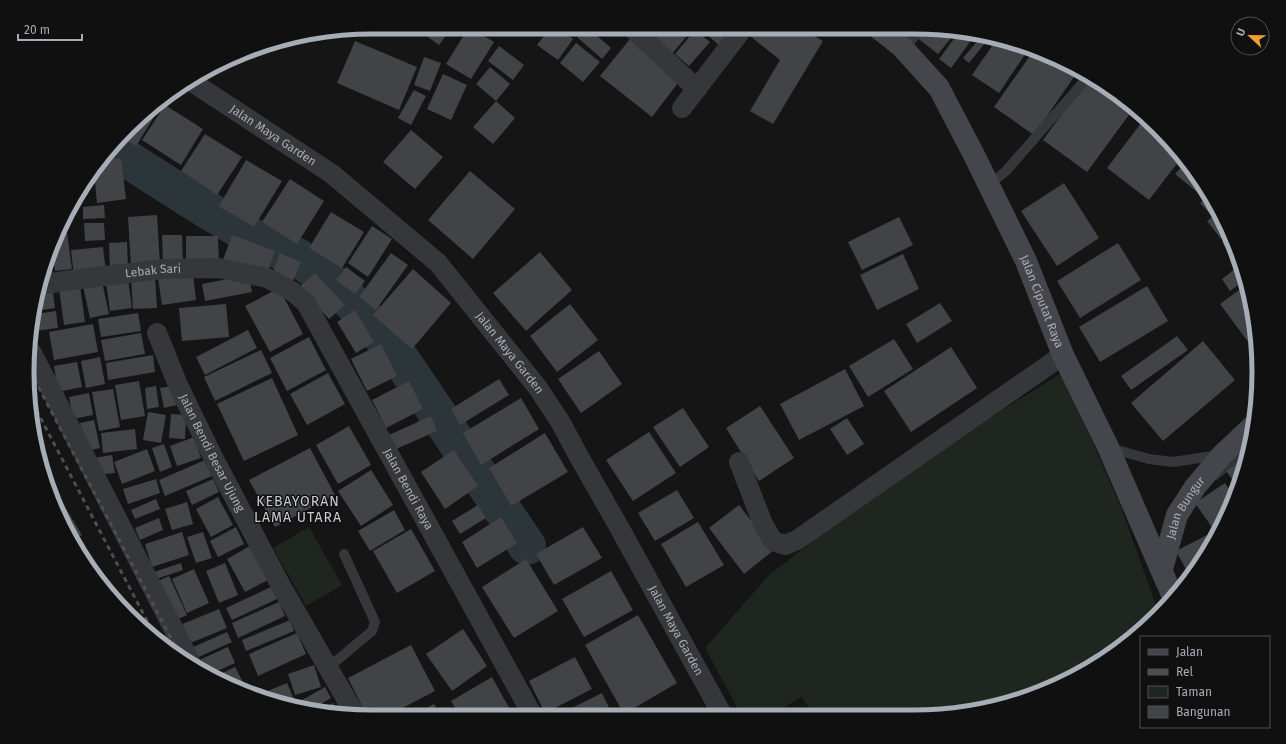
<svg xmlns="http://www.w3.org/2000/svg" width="1286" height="744" viewBox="0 0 1286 744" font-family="'Fira Sans',sans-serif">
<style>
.green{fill:#1f261f}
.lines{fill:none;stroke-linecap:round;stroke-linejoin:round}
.stream{stroke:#2b353a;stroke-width:6}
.river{stroke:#2b353a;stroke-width:38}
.building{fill:#414346}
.service{stroke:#36373b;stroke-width:10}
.minor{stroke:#36373b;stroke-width:20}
.secondary{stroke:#44464b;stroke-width:22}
.rail{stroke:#4b4d52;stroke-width:3;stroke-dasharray:5 4;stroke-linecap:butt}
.labels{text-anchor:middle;stroke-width:3;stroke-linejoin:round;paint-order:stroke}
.street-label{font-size:12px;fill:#a7adb6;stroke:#101011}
.quarter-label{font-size:14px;letter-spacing:1px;fill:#c8cbd2;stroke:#101011}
.rim{fill:none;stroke:#a7adb6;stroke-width:5}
</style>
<rect width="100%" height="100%" fill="#151516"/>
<path class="green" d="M1062,373L1121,507L1159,614L1158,616L1087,671L1025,699L937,716H816L801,697L770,716H742L705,648L769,575L909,468Z
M309,527L342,585L306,606L273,548Z"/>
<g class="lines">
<path class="stream" d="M1216,477L1249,450"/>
<path class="river" d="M113,150L196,203L267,246L296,256L340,289L397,354L527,546"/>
</g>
<path class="building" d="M424,27H452L439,45L421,32Z
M469,27L494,42L471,79L446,64Z
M480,27H488L485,31Z
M529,27H542L537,33Z
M551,27H557L573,39L558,60L537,45Z
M565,27H581L573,36Z
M585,27H587L611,48L602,59L577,37Z
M639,27H689L692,30L671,55Z
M698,27H733L719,45Z
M749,28H794L797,31L799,28H801L823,41L773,124L750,111L780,60L745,32Z
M915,28H937L956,32L938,54L911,33Z
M695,30L710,42L689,66L675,54Z
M959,32L975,35L951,68L939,59Z
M981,37L989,38L969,63L963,58Z
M630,39L681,79L652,117L600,76Z
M996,40L1020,44L1028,50L999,93L972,75Z
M355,41L417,67L399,110L337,83Z
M278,43L277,50L257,48L261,45Z
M576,43L600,62L583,82L560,63Z
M499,46L524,65L513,80L488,61Z
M1034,50L1078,71L1034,135L994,107Z
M424,57L441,63L430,91L414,85Z
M490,67L510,84L496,101L476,84Z
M443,74L467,85L451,120L427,109Z
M1089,77L1105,85L1134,108L1087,172L1043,140Z
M414,90L426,96L411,125L398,118Z
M167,96L136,146L124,139L162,98Z
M496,101L515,118L493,144L473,127Z
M165,105L203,129L181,165L142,140Z
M1145,118L1158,128L1182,157L1149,200L1107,168Z
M411,130L443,157L415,189L383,162Z
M205,134L242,157L217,195L181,171Z
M121,158L126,199L97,203L94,171L104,160Z
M246,160L282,181L254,227L219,206Z
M1186,162L1201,180L1207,191L1203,197L1175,174Z
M470,171L515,209L473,259L428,220Z
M290,179L324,201L297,244L262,222Z
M1064,183L1099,238L1057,266L1021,211Z
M1209,196L1215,207L1209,213L1200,203Z
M75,202V213H70Z
M104,205L105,218L83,219V207Z
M331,212L364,232L342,268L309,248Z
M1218,213L1229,233L1221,239L1207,221Z
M157,215L160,264L131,266L128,217Z
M899,217L913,245L862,270L848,242Z
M84,223H104L105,240L85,241Z
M372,226L392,239L368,277L348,263Z
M67,233L72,269L55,271L52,253L61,234Z
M162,235H182L183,264H163Z
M232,235L275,251L266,276L223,260Z
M186,236H218L219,264H186Z
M1231,237L1238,258L1234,261L1222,242Z
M127,242L128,270H110L109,243Z
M1118,243L1141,280L1080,318L1057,281Z
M103,247L106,272L74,276L71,250Z
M540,252L572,290L526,331L493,293Z
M280,253L301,262L292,283L272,274Z
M391,253L408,265L376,310L359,297Z
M903,254L919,289L877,310L860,275Z
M50,257L53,275L41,277Z
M1240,265L1245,280L1230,291L1222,279Z
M346,267L365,281L355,294L336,280Z
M413,269L451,303L412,349L373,315Z
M315,273L345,305L329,319L299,287Z
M193,274L196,300L162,305L158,278Z
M249,275L252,292L205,301L202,284Z
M155,276L157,308L133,309L131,278Z
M128,279L132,308L110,311L106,282Z
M102,282L109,314L90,318L83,286Z
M52,285L55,308L36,311L38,287Z
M1246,285L1252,304L1257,354L1220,304Z
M80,286L85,322L64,325L59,289Z
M1147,286L1168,321L1100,362L1079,327Z
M279,288L303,334L270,352L245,306Z
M940,303L952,321L917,343L906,324Z
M226,304L229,337L182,341L179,308Z
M570,304L598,340L557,372L530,336Z
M355,310L374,342L356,353L337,322Z
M56,311L58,328L34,331L36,314Z
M138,313L141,331L101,337L98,319Z
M93,324L98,352L54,360L49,332Z
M248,330L257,348L205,375L196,357Z
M141,333L145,354L105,361L101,340Z
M1177,336L1188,350L1131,390L1121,376Z
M309,337L326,370L287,391L270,358Z
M894,339L913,369L868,397L849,366Z
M1203,341L1235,380L1163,441L1131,403Z
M381,344L397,376L367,391L351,359Z
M951,347L977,388L911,432L884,391Z
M261,350L272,373L215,401L204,377Z
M599,351L622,384L581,413L558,379Z
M153,355L155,372L108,380L106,363Z
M100,357L105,384L86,388L81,361Z
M77,362L82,387L58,392L54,366Z
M845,369L864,406L799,440L780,404Z
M328,373L345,404L307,425L290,394Z
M272,378L298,435L244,461L217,404Z
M499,379L509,395L460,425L451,409Z
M139,381L145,416L121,420L115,385Z
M409,381L423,409L386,428L372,400Z
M156,386L159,407L147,409L145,388Z
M173,386L177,405L164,408L160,388Z
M113,389L120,427L99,431L92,392Z
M89,393L93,415L73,419L69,397Z
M521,398L539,429L481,465L463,433Z
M760,406L794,458L759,481L726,428Z
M683,408L709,447L680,467L653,427Z
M148,412L166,415L161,443L143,440Z
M171,414L186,415L185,439L169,438Z
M431,416L437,431L396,449L389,435Z
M847,418L864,444L847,455L830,429Z
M94,420L100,448L86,451L80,423Z
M349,426L371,465L338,484L316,445Z
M135,429L137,449L103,453L101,433Z
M649,432L676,473L633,501L606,460Z
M545,433L568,472L511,506L489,468Z
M194,437L201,458L177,466L170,446Z
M164,444L172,467L160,472L152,448Z
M310,448L335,495L275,527L249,480Z
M147,449L155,471L122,484L114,462Z
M454,450L478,486L445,509L421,472Z
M112,455L115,473L97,475L94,458Z
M1248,455L1245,463L1238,487L1226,471Z
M205,460L212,476L165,496L159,480Z
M371,470L393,505L361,526L338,491Z
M156,479L160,493L128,504L123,489Z
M213,479L219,492L192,505L186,491Z
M51,483L60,500L53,504L49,485Z
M1225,483L1235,498L1222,524L1214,530L1195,503Z
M677,490L694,518L655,541L638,513Z
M218,497L233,525L211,537L196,509Z
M156,499L160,509L135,519L131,510Z
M62,502L82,535L75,539L55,506Z
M187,502L193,524L172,530L165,509Z
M478,505L486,518L460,534L452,521Z
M739,505L774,550L744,574L709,528Z
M394,510L405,530L370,551L358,531Z
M501,517L517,543L477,568L462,542Z
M159,518L163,530L140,540L135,528Z
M698,522L724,565L686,587L661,544Z
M236,527L244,544L218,557L210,541Z
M583,527L602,558L554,585L536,554Z
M411,529L435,571L397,593L373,551Z
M182,532L189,555L152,567L145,544Z
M203,532L212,558L196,563L187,537Z
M1209,534L1213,541L1201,563L1190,577L1176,551Z
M250,546L268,580L245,592L227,559Z
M526,559L558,611L514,638L482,587Z
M181,563L183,570L153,580L151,573Z
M225,563L238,595L219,603L206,571Z
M194,569L209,603L187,613L172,579Z
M98,571L104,580L101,582L96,573Z
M611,571L633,610L584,637L562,599Z
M169,576L187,615L171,622L154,583Z
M106,584L116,602L112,599L104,585Z
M273,586L279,598L232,620L226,608Z
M279,602L285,616L238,638L232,623Z
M219,609L227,628L188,644L180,625Z
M638,615L677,683L624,714L585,645Z
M290,620L294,631L246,651L242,640Z
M463,629L487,666L452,691L426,654Z
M227,632L232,642L194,659L189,649Z
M297,633L306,654L258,676L249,654Z
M411,645L435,691L387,716H367L348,678Z
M228,647L235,663L211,674L201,669L197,661Z
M575,657L592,689L545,713L529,681Z
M314,665L321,687L295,695L288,674Z
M235,667L244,684L237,687L216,676Z
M492,677L513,715L511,716H460L451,701Z
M287,683L294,699L284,703L266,700L263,693Z
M246,687L249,693L242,689Z
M325,687L331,698L312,709L306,708L302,700Z
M602,693L613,716H558V715Z
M333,703L340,714L320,710Z
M434,704L441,716H412Z"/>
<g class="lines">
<path class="service" d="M989,185L1006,171L1087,78
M1110,448L1149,459L1173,462L1219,455
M328,668L372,631L375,622L344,554"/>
<g class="minor">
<path d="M631,27L697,89"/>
<path d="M901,46L914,28"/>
<path id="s1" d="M192,82L332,174L438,263L538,388L561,423L578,455L619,527L723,716"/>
<path d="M682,108L744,27"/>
<path id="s2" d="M39,285L71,280L163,269L219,268L267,278L292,291L306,303L533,716"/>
<path id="s3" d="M157,333L178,385L213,457L281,586L356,716"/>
<path d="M32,353L192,665"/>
<path d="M739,462L763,524L773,541L785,545L797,540L1063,355"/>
</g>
<g class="secondary">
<path id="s4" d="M878,28L901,46L939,88L974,155L1026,261L1063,355L1108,447L1173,597"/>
<path id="s5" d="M1162,569L1177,515L1195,487L1222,455L1254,425"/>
</g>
<path class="rail" d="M30,371L182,659
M28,394L156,638"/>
</g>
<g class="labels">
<g class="street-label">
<text dy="4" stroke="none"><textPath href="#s1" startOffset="97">Jalan Maya Garden</textPath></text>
<text dy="4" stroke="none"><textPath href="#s2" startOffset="115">Lebak Sari</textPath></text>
<text dy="4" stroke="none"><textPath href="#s4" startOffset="323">Jalan Ciputat Raya</textPath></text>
<text dy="4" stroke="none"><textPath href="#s1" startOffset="421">Jalan Maya Garden</textPath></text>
<text dy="4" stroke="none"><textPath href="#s3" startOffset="132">Jalan Bendi Besar Ujung</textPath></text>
<text dy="4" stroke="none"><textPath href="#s2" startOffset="489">Jalan Bendi Raya</textPath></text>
<text dy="4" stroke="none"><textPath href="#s5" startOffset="66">Jalan Bungur</textPath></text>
<text dy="4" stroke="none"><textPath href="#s1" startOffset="745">Jalan Maya Garden</textPath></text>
</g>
<g class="quarter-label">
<text x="298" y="506">KEBAYORAN<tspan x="298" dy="16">LAMA UTARA</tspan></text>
</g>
</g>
<path d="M0 0H1286V744H0ZM372 34H914A338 338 0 0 1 1252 372V372A338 338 0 0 1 914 710H372A338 338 0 0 1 34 372V372A338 338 0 0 1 372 34Z" fill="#101011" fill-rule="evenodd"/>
<path class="rim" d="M372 34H914A338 338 0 0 1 1252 372V372A338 338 0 0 1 914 710H372A338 338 0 0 1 34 372V372A338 338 0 0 1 372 34Z"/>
<rect x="1140" y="636" width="130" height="92" fill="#101011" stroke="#4c4f53"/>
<rect x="1148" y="649" width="20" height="6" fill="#44464b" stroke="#4c4f53"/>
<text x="1176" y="656" font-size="12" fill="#a7adb6">Jalan</text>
<rect x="1148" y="669" width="20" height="6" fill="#4b4d52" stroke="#4c4f53"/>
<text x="1176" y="676" font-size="12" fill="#a7adb6">Rel</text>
<rect x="1148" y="686" width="20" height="12" fill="#1f261f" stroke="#4c4f53"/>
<text x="1176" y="696" font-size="12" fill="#a7adb6">Taman</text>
<rect x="1148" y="706" width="20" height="12" fill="#414346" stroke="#4c4f53"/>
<text x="1176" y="716" font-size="12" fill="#a7adb6">Bangunan</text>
<g transform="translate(1250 36) rotate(292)"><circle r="19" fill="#101011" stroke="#4c4f53"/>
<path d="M0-3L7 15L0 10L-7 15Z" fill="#ed9f36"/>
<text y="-6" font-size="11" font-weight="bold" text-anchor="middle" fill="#a7adb6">U</text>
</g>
<path d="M18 34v6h64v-6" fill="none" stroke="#a7adb6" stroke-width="2"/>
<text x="24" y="34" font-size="12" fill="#a7adb6" stroke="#101011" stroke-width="3" paint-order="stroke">20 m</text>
</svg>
